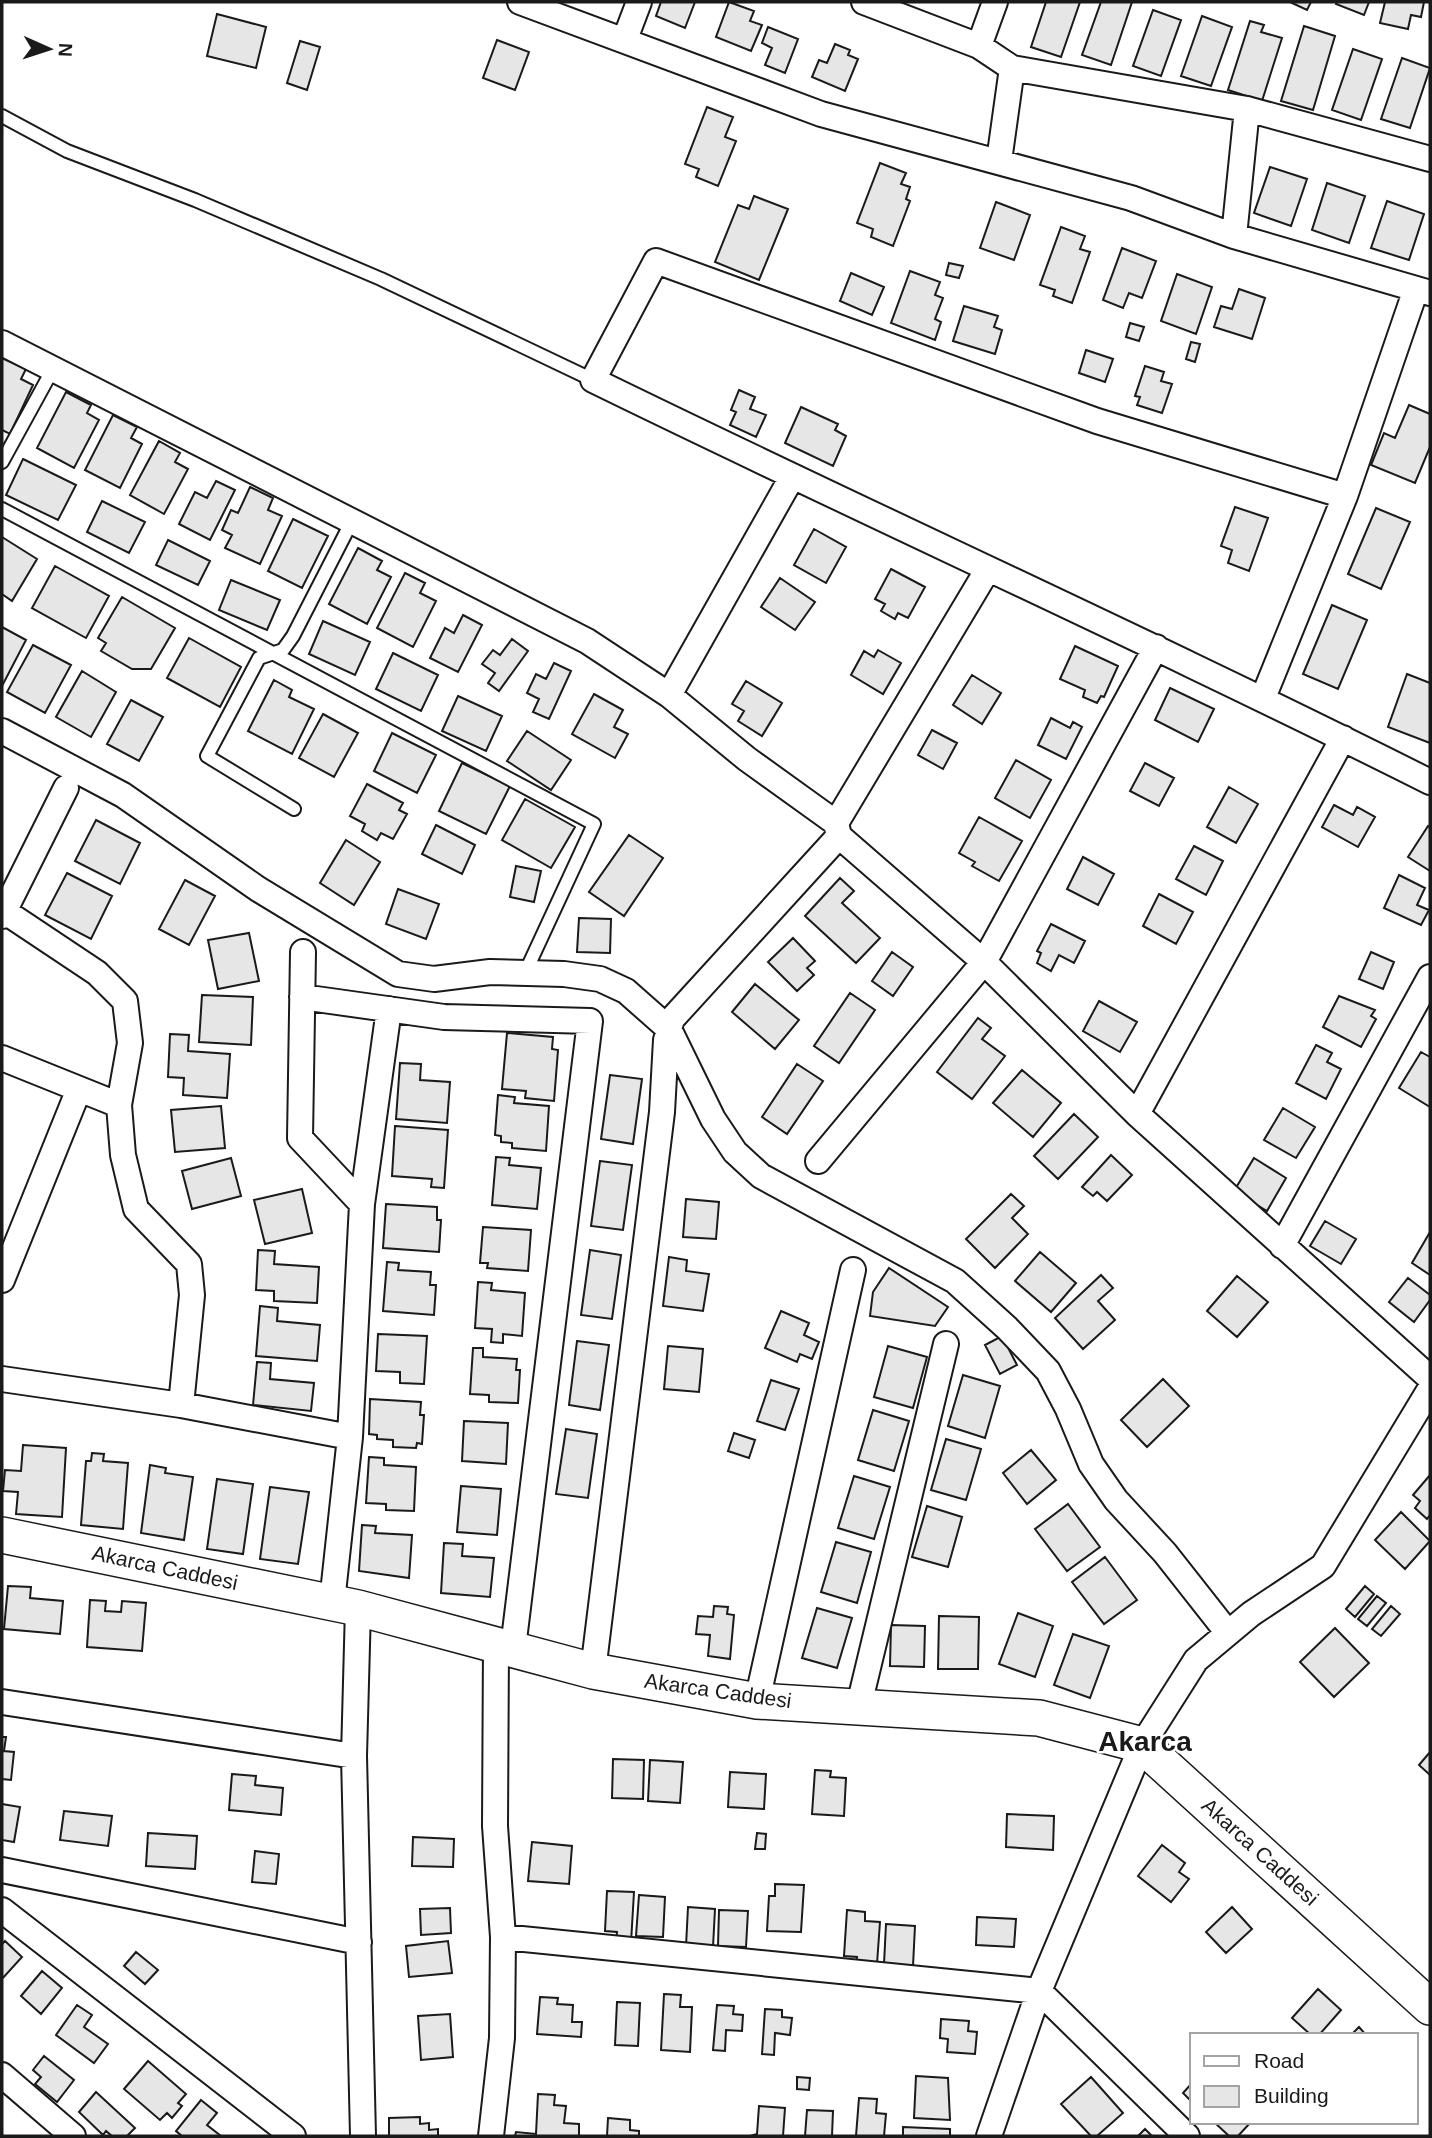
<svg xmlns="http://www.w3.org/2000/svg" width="1432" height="2138" viewBox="0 0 1432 2138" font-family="Arial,sans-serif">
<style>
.building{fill:#e6e6e6;stroke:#1a1a1a;stroke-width:2}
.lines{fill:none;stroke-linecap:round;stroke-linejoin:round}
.service-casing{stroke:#1a1a1a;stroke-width:16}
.minor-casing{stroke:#1a1a1a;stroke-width:28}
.secondary-casing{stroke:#1a1a1a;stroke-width:38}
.service{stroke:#fff;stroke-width:12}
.minor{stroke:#fff;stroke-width:24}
.secondary{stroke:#fff;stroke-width:35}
.labels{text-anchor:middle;stroke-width:5;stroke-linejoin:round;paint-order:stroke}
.street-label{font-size:21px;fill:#1a1a1a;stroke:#fff}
.district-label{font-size:28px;font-weight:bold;fill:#1a1a1a;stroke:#fff}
</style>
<rect width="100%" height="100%" fill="#fff"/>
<path class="building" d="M661,2H695L685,28L656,16Z
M729,2L754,11L750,21L762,25L751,51L716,37Z
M1046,2H1080L1061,57L1031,47Z
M1101,2H1132L1111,65L1082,55Z
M1290,2H1311L1307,10Z
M1337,2H1369L1364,15L1336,4Z
M1385,2H1424L1421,17L1411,15L1408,29L1380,23Z
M1153,10L1181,20L1161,76L1133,66Z
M217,14L266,27L256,68L207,56Z
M1202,16L1232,27L1211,86L1181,76Z
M1250,21L1264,25L1261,32L1282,38L1262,101L1228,90Z
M1304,26L1335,36L1313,110L1281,101Z
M768,27L798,39L785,73L765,65L772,48L762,43Z
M497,40L529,52L515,90L483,78Z
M300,41L320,47L307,90L287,83Z
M835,44L850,50L848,55L858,59L845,91L812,77L819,60L827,63Z
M1353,49L1382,59L1361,120L1332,110Z
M1402,58L1430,68L1410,128L1381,119Z
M707,107L733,117L725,137L736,141L718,186L696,177L699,169L685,164Z
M880,163L906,173L901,184L910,187L906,199L910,201L893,246L871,237L873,229L857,223Z
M1270,167L1307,179L1291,226L1254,213Z
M1327,183L1365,196L1349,243L1312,230Z
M754,196L788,209L759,280L715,262L738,205L749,209Z
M1387,201L1424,214L1409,260L1371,248Z
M996,202L1030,215L1014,260L980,248Z
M1061,227L1085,236L1080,249L1090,252L1072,303L1053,296L1055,290L1040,285Z
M1122,248L1156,261L1142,298L1129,293L1123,308L1103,300Z
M949,263L963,266L959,278L946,275Z
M910,271L940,282L935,295L943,298L935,319L941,322L935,340L891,323Z
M851,273L884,287L872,315L840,301Z
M1177,274L1212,287L1196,334L1161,321Z
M1239,289L1265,298L1252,339L1214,327L1221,306L1232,309Z
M964,306L998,316L994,327L1002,330L995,354L953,341Z
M1130,323L1144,327L1139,341L1126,337Z
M1191,342L1200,344L1195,362L1186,359Z
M1086,350L1113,359L1105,382L1079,373Z
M2,358L26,369L21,379L33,385L10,434L2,430Z
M1145,366L1164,372L1161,381L1172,384L1162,413L1137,405L1140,397L1135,396Z
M739,390L755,397L750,409L766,415L756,437L730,425L736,412L731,410Z
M66,392L91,405L87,413L99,420L74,468L37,448Z
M1409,405L1430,414V447L1415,483L1371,465L1384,433L1395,438Z
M801,407L838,424L835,430L846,436L833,466L785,443Z
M113,415L137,427L131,438L142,444L120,488L85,470Z
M159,441L180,453L175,462L188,469L164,514L130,495Z
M23,459L76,485L58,520L6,495Z
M216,481L235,490L210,540L179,524L195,492L207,498Z
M250,487L273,498L268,510L282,516L260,564L225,548L232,535L222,530L231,510L238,513Z
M102,501L145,522L129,553L87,532Z
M1235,507L1268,518L1249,571L1228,563L1232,550L1221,546Z
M1376,508L1410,522L1381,589L1348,574Z
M293,519L328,536L302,588L268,571Z
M814,529L846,547L826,583L794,565Z
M2,537L37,559L12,601L2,594Z
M168,540L210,561L198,585L156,565Z
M358,548L382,561L377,570L391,577L367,624L329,604Z
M55,566L109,596L86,638L32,608Z
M891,569L925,587L908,618L898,613L895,619L881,611L885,604L875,599Z
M405,573L425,583L420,593L436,601L413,647L377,628Z
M780,578L815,602L795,630L761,607Z
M231,580L280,600L267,630L219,610Z
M122,597L175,628L151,669H132L101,651L106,643L98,638Z
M1332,605L1367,620L1338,689L1303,674Z
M463,615L482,625L458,672L430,658L445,628L454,633Z
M323,621L370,642L355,675L309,654Z
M2,627L26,640L2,686Z
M189,638L241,667L220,707L167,678Z
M512,639L528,651L499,691L488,683L495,673L482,664L493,650L500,655Z
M33,645L71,665L45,713L7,692Z
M1075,646L1118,666L1104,697L1101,696L1097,703L1083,697L1085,690L1060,679Z
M878,650L901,663L883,694L851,675L864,651L874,657Z
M393,653L438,675L421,711L376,689Z
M554,663L571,671L549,719L533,712L539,699L527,693L536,674L546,679Z
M82,671L116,692L91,737L56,717Z
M1407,674L1430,683V743L1388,727Z
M972,675L1001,693L982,724L953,705Z
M274,680L292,690L289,697L314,709L292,754L248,731Z
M746,681L782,703L762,736L738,721L744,711L732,704Z
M1170,688L1214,709L1198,742L1155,720Z
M594,694L623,710L614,727L628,734L615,758L572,734Z
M458,696L502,716L486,751L442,731Z
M131,700L163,717L139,761L107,744Z
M323,714L358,733L334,777L299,758Z
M1051,718L1070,728L1073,722L1082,727L1066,759L1038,745Z
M932,730L957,743L943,769L918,755Z
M527,731L571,760L551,790L507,761Z
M392,733L436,755L417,793L374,771Z
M1016,760L1051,780L1030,818L995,798Z
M462,763L510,786L486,834L439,811Z
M1145,763L1174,778L1159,806L1130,791Z
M367,784L403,803L399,810L407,814L393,839L381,833L377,840L362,831L365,824L350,816Z
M1229,787L1258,804L1236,843L1207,827Z
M525,799L575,827L551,868L502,840Z
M1334,805L1353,815L1357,807L1375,817L1358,847L1322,827Z
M979,817L1022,841L999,881L972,866L975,862L959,853Z
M96,820L140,843L120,884L75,861Z
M436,825L475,845L462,874L422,854Z
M1428,826L1430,827V871L1408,857Z
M629,835L663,858L624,916L589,892Z
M346,840L380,862L354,905L320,883Z
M1194,846L1223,861L1206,895L1176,879Z
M1083,857L1114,874L1098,905L1067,889Z
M516,866L541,871L534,902L510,897Z
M67,873L112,896L91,939L45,915Z
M1399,875L1425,888L1417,905L1429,910L1421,925L1384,908Z
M840,878L854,891L842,903L880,938L856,963L805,916Z
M185,880L215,896L189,945L159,929Z
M398,889L439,904L426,939L386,924Z
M1159,894L1193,912L1176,944L1143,926Z
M579,918L611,919L610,953L577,952Z
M1051,924L1085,941L1074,963L1059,955L1051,971L1037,963L1041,953L1037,951Z
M249,933L259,981L218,989L208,940Z
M793,938L815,961L807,968L814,975L797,991L768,962Z
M892,952L913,967L893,996L872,981Z
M1371,952L1394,962L1383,989L1359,979Z
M755,984L799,1020L775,1049L732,1012Z
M850,993L875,1010L839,1063L814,1046Z
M202,995L253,997L251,1045L199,1042Z
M1339,996L1375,1010L1371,1016L1376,1019L1361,1047L1323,1027Z
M1099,1001L1137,1022L1120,1052L1083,1031Z
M978,1018L991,1028L982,1039L1005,1056L972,1099L937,1072Z
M507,1033L553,1037L552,1049L558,1050L554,1101L525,1098L526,1091L502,1089Z
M170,1034L189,1035L188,1051L230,1054L227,1098L183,1095L184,1078L168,1077Z
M1316,1045L1332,1053L1327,1062L1341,1069L1326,1099L1296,1083Z
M1421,1052L1430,1057V1107L1399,1088Z
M400,1063L421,1064L420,1080L450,1082L447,1123L396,1119Z
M797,1064L823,1081L787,1134L762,1117Z
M1022,1070L1061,1103L1033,1137L993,1103Z
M610,1075L642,1079L633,1144L601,1139Z
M498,1095L515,1097L514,1103L549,1106L546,1151L512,1148V1143L501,1142V1136L495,1135Z
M221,1106L225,1148L175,1152L171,1110Z
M1283,1108L1315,1127L1296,1158L1264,1140Z
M1074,1114L1098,1137L1058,1179L1034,1156Z
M395,1126L448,1130L444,1188L431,1187L432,1179L392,1176Z
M1111,1155L1132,1175L1107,1201L1097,1192L1093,1196L1082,1187Z
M496,1157L510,1158L509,1165L541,1168L537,1209L492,1205Z
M231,1158L241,1196L192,1209L182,1171Z
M1254,1158L1286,1178L1267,1211L1234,1191Z
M600,1161L632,1165L623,1230L591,1226Z
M302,1189L312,1233L265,1244L254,1200Z
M1011,1194L1024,1206L1012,1218L1028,1234L995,1268L966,1239Z
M686,1199L719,1202L716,1239L683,1237Z
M386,1204L437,1207V1220H441L439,1252L383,1248Z
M1325,1221L1356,1239L1341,1264L1310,1246Z
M483,1227L531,1230L528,1271L487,1268L488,1263H480Z
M1430,1232V1275L1412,1263Z
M258,1250L275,1251L274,1264L319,1267L317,1303L274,1301V1291L256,1290Z
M590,1250L621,1255L612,1319L581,1315Z
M1040,1252L1076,1283L1051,1312L1015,1281Z
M669,1257L687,1260L686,1271L709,1274L703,1311L663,1306Z
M387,1262L399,1263L398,1270L431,1272L430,1285H436L434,1315L383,1311Z
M889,1268L948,1307L935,1326L870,1316L873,1292Z
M1101,1275L1113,1288L1098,1301L1115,1320L1083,1349L1055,1318Z
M1237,1276L1268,1302L1237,1337L1207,1311Z
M1408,1278L1430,1295V1300L1414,1322L1389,1302Z
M478,1282L492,1283L491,1290L525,1293L522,1336L503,1334V1343L491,1342L492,1329L475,1328Z
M260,1306L278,1308L277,1321L320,1325L317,1361L256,1356Z
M781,1311L809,1323L804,1335L819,1342L812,1359L800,1354L797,1362L765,1348Z
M378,1334L427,1336L424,1384L400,1383V1372L376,1371Z
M1002,1336L1017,1365L1000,1374L985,1345Z
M577,1341L609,1345L600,1410L569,1405Z
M668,1346L703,1349L699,1392L664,1389Z
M888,1346L927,1357L913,1408L874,1397Z
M473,1348H483V1357L517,1359L516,1370H520L518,1403L489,1402V1395L470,1394Z
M257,1362L271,1363L270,1379L314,1383L311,1411L253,1405Z
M963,1375L1000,1386L985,1438L948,1426Z
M1163,1379L1189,1406L1147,1447L1121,1420Z
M771,1380L799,1389L785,1430L757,1421Z
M370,1399L421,1402L420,1415H424L422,1444L417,1443L416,1448L393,1447V1440L377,1439V1435L369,1434Z
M873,1410L909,1421L894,1471L858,1460Z
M464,1421L508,1423L506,1464L462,1461Z
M566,1429L597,1434L588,1498L556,1494Z
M734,1433L755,1440L749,1458L728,1451Z
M946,1439L981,1449L966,1500L931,1490Z
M23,1445L66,1448L62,1517L16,1514L18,1492L3,1491L5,1470L21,1471Z
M1031,1450L1056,1480L1027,1504L1003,1473Z
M92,1453L104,1454L103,1461L128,1463L123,1529L81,1525L86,1461H91Z
M369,1457L384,1458V1465L416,1467L414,1511L386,1510V1504L366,1503Z
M150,1465L166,1468L165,1473L193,1477L184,1540L141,1533Z
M1430,1475V1515L1427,1519L1415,1508L1420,1501L1413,1495Z
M854,1476L890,1487L874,1539L838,1528Z
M217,1479L253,1484L243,1554L207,1549Z
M461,1486L501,1489L497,1535L457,1532Z
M270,1487L309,1492L298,1564L260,1559Z
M1068,1504L1100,1547L1067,1571L1035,1529Z
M927,1506L962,1517L948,1567L912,1557Z
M1401,1512L1430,1541L1405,1569L1375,1540Z
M362,1525L376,1526L375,1533L412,1535L409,1578L359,1571Z
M836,1542L871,1552L857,1603L821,1592Z
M444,1543L463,1544L462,1556L494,1558L490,1597L441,1593Z
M1105,1557L1137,1600L1104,1624L1072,1582Z
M8,1586L31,1587L30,1598L63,1601L60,1634L4,1629Z
M1365,1586L1374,1594L1355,1617L1346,1609Z
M1377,1596L1386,1603L1367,1626L1358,1619Z
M90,1600L106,1601L105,1611L121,1612L122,1601L146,1603L142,1651L87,1647Z
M714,1606L728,1607L727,1614L734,1615L730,1659L708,1656L710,1635L696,1634L698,1616L713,1617Z
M1391,1606L1400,1614L1381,1636L1372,1629Z
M817,1608L852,1618L837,1668L802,1658Z
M1018,1613L1053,1626L1035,1677L999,1664Z
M939,1616L979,1617L978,1669H938Z
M891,1625L925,1626L924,1667L890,1666Z
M1335,1628L1369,1663L1334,1697L1300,1662Z
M1073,1634L1109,1646L1090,1698L1054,1685Z
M2,1737H6L4,1751L14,1752L11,1780L2,1779Z
M1430,1752V1775L1419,1765Z
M613,1759L644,1760L643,1799L612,1798Z
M650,1760L683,1762L680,1803L648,1801Z
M815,1770L831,1771L830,1777L846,1778L844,1816L812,1814Z
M730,1772L766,1774L764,1809L728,1807Z
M232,1774L256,1776L255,1785L283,1788L281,1815L229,1810Z
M2,1804L20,1807L14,1842L2,1840Z
M64,1811L112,1816L108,1846L60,1840Z
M1007,1814L1054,1816L1053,1850L1006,1847Z
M148,1833L197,1836L195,1869L146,1866Z
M757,1833L766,1834L765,1849H755Z
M413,1837L454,1839L453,1867L412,1866Z
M532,1842L572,1846L569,1884L528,1881Z
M1162,1845L1185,1863L1179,1872L1189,1879L1171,1902L1138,1876Z
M255,1851L279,1854L276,1884L252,1882Z
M775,1884L804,1885L801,1932L767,1931L769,1896H775Z
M607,1891L634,1892L631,1943L616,1942L617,1932L605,1931Z
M639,1895L665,1897L663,1937L636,1936Z
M688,1907L715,1909L713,1947L686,1946Z
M1232,1907L1252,1929L1226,1953L1206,1932Z
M450,1908L451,1933L421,1935L420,1909Z
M719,1910L748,1911L746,1947L718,1946Z
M847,1910L865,1912V1921L880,1922L877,1964L856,1962L857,1957L844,1956Z
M977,1917L1016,1919L1014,1947L976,1945Z
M886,1924L915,1926L913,1966L884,1964Z
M5,1941L22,1957L2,1979V1944Z
M448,1941L452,1973L409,1977L406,1946Z
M136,1952L158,1970L145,1984L124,1966Z
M42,1971L62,1988L41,2014L21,1996Z
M1318,1989L1341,2010L1319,2035H1311L1292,2018Z
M664,1994L681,1995L680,2007H692L690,2052L661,2050Z
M540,1997L558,1998L557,2004L573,2005L572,2022H582L581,2037L537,2034Z
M617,2002L640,2003L638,2046L615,2045Z
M77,2005L92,2015L84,2027L108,2044L94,2063L56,2035Z
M717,2005L734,2006L733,2014L743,2015L742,2031L726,2030L725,2051L713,2050Z
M765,2009L782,2010V2017L792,2018L790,2035L775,2033L774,2055L762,2054Z
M450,2014L453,2057L421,2060L418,2016Z
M941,2019L969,2021L968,2031L977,2032L975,2054L947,2052L948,2039L940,2038Z
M1359,2027L1366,2035H1351Z
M44,2056L74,2080L57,2102L35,2084L41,2077L33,2070Z
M148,2061L186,2094L178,2103L182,2106L172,2118L167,2113L160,2120L124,2089Z
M916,2076L948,2078L950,2120L914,2118Z
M797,2077L810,2078L809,2090L797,2089Z
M1091,2077L1123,2113L1097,2136H1091L1061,2104Z
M1192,2083V2102L1183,2093Z
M96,2092L135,2128L127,2136H112L106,2131L103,2135L79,2112Z
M538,2094L555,2095L554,2105L566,2106L564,2123L579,2124V2136H515L516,2132L536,2134Z
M859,2098L877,2099L876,2113L886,2114L884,2136H856Z
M201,2100L217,2113L207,2125L221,2136H182L176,2131Z
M759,2106L785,2108L783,2136H750L757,2134Z
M807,2110L833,2111L832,2136H805Z
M420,2117V2124L429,2123V2130L438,2129V2136H389V2118Z
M608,2118L630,2120V2130L639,2131V2136H607Z
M1214,2122H1251L1238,2136H1229Z
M903,2127L950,2129V2136H903Z
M1145,2129L1152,2136H1138Z"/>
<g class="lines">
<g class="service-casing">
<path id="service" d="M2,116L67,151L195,200L381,279L593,380
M2,462L53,369
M2,509L594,824L525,973
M294,809L207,756L259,658L283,650L293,636L352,521"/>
</g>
<g class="minor-casing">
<path id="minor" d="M520,2L821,114L1131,198L1234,236L1430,293
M864,2L979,46L1012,68L1247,109L1430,159
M625,39L639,2
M979,46L995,2
M999,161L1012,68
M1234,236L1247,109
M2,343L587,641L669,695L747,759L836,823L839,836L984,962L1137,1114L1430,1378
M1345,496L1097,421L656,261L593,380C871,516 1153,643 1430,782
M669,695L792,477
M1263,698L1345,496L1416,289
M2,731L123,795L258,889L398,974L434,979L490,972L564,974L600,979L626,991L669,1029L713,1119L735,1152L761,1176L955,1281L1007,1328L1048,1371L1068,1409L1091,1464L1116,1500L1165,1553L1228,1633
M836,823L988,569
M4,911L97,973L125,1001L130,1043L119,1105L123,1155L136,1209L189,1264L192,1295L181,1405
M2,916L66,788
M303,952L300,1138L362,1204
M302,997L444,1017L590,1021L513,1648
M2,1058L119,1105
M1137,1114L1343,738
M818,1161L984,962L1156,647
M1282,1246L1430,977
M2,1280L79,1089
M2,1379L181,1405L350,1437
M332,1602L350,1437L362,1204L389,1009
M358,1608L354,1756L363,2136
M593,1671L662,1112L666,1040L672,1019L839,836
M757,1701L853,1270
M2,1702L354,1756
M859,1705L946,1344
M2,1870L359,1942
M2,1910L293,2136
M503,1937L1039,1991L1187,2136
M2,2075L73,2136
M491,2136L502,2038L503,1937L495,1826L496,1644
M989,2136L1039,1991L1142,1745L1196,1660L1251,1614L1323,1566L1430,1389"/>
</g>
<g class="secondary-casing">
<path id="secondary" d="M2,1535L358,1608L593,1671L757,1701L1039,1718L1142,1745L1430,2007"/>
</g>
<use href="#service" class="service"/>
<use href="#minor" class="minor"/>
<use href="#secondary" class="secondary"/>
</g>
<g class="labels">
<g class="street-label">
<text transform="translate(165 1568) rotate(12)" y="7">Akarca Caddesi</text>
<text transform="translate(718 1691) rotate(8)" y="7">Akarca Caddesi</text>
<text transform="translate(1260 1852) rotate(42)" y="7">Akarca Caddesi</text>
</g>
<g class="district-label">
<text x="1145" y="1751">Akarca</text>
</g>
</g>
<rect width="1432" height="2138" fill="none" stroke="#1a1a1a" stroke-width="7"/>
<rect x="1190" y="2033" width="228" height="91" fill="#ffffff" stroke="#a3a3a3" stroke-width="2"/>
<rect x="1204" y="2056" width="35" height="10" fill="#ffffff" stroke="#a3a3a3" stroke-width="2"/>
<text x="1254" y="2068" font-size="21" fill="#1a1a1a">Road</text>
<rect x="1204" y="2086" width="35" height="21" fill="#e6e6e6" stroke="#a3a3a3" stroke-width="2"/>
<text x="1254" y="2103" font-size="21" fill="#1a1a1a">Building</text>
<g transform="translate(49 49) rotate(93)" stroke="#ffffff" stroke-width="5" paint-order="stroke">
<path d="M0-5L12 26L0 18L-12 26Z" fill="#1a1a1a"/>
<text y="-10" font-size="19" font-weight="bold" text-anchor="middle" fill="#1a1a1a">N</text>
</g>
</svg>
